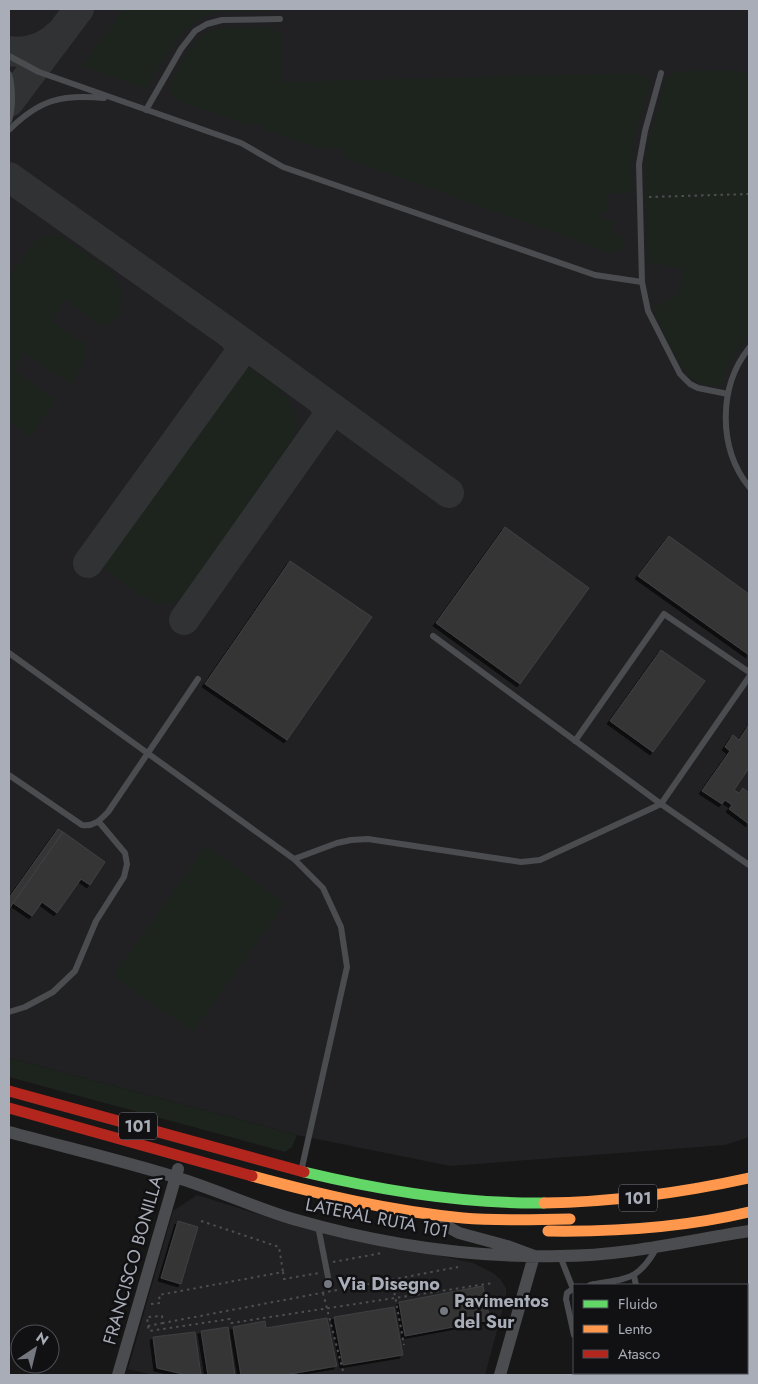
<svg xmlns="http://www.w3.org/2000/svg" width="758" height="1384" viewBox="0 0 758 1384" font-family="Jost,sans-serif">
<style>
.built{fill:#212123}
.green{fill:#1d241e}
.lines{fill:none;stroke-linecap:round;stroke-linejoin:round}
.taxiway{stroke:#313233;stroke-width:30}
.building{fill:#353536;stroke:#3f4043;filter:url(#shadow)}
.path{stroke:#4d4e52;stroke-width:2;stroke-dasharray:2.5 4;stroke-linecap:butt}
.lane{stroke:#4b4c50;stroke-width:6}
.street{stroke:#4b4c50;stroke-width:12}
.fast{stroke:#63d668;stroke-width:11}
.slow{stroke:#ff974d;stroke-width:11}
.jam{stroke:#b3261e;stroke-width:11}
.poi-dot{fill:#757880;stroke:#111113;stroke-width:2}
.labels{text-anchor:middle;stroke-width:5;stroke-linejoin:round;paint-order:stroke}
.shield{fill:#111113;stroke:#7b7e86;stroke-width:1}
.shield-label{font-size:16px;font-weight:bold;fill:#a8adb8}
.street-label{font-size:18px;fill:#a8adb8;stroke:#111113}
.poi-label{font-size:18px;font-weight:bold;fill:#a8adb8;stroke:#111113;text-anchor:start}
</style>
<defs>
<filter id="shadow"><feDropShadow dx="-3" dy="3" stdDeviation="0" flood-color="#0009"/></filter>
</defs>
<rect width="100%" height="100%" fill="#171717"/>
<path class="built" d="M9,9H749V1137L725,1145L450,1166L297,1135L9,1058Z
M197,1195L309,1230L433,1254L473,1263L493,1273L500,1279L506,1288V1297L485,1375H154L128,1369L173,1211Z"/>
<path class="green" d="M124,9H273L266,11C248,12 228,9 211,14C181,22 162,64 146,89L81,66Z
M270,27L277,32H281V82L640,73C646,76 648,78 650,84L633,141L631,162V193H607V211L602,212V219H611L613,235H622L623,248L617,251L609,252L343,157L344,150L333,146L332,148L325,146L324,150L265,130L260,124L248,125L176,100L177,98C169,93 168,88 171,80L195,42L207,32L215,29L226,28Z
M727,70L749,73V335L730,362L723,379L724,380L719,386C710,386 699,383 692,379C678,368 658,324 652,306L657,307L663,301H667L679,294L683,269L651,262L649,265L647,264L646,161L647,147L666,79L673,72Z
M48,236H61L112,272L122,291L119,314L110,324H99L66,299L51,321L84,343L86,359L70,384L25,353L13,370L55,401L30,436L9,421V277L36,239Z
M244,364C271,384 307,400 292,440L183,596C163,613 149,600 131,588C121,580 110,573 100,565Z
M206,846L285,903L193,1032L113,976Z
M9,1058L297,1135L292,1147L285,1152L9,1077Z"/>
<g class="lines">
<path class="taxiway" d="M9,51C26,54 46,47 58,35
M9,102L79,9
M9,177L232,335L449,493
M88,563L237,357C242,348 238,342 232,335
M184,620L326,419L327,407L321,400"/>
</g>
<path class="building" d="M505,527L589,588L520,684L436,623Z
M669,536L749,594V655L638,576Z
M290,561L372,617L287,740L205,684Z
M661,650L705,681L653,752L610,721Z
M749,725V768L734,790L739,793L743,788L749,793V824L729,809L732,805L725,800L722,804L702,791L730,751L725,747L733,735L739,740Z
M58,829L63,832L9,909V898Z
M63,832L105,862L90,885L81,879L57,913L42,902L32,916L13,903Z
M178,1221L198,1227L181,1284L161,1278Z
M483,1286L490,1320L405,1336L399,1302Z
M394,1307L403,1355L343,1365L334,1317Z
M327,1318L337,1366L284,1375H241L233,1327L265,1321L266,1328Z
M228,1327L235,1375H208L201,1331Z
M195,1332L201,1375H187L157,1368L153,1337Z"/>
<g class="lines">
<path class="path" d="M649,197L749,194
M201,1221L279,1247L283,1272
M333,1262L382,1253
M392,1280L404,1345
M323,1293L344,1375
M151,1304L160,1303L159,1295L283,1272L284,1279L319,1273
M163,1323L148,1326L147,1317L162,1316L163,1323L458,1267
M148,1326L149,1331L230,1319L231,1323L493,1283"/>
<path class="lane" d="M9,56L39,72L241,143L283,167L595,275L642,282L639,164L645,131L661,73
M9,74C13,88 13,107 9,121
M146,110L181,49L195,31L207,24L222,20L280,19
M9,130C39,100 61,94 104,98
M642,282L648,311L680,374L690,384L698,388L728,394
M749,348C718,387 718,448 749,487
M433,636L661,804L749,865
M9,653L294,859L323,888L341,927L347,967L302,1167
M575,741L664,614L749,672
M9,775L82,825C94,827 100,820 108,812L198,679
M294,859L337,843L351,840L368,839L521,862L540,860L661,804L749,677
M9,1012L25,1007L53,992L75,971L96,921L124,877L127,864L125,853L99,822
M318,1226L328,1277
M560,1256L573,1289
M634,1276L636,1285
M590,1285C626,1278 638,1282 657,1247
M574,1288L567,1293L566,1299L574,1335"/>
<path class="street" d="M9,1132C64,1147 120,1160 175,1177C215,1189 253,1207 293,1219C379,1244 471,1258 560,1256C624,1256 686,1241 749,1231
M439,1222L459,1233L507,1246L534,1256L500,1375
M118,1375L178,1169"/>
<path class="fast" d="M304,1172C383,1191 462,1204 544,1203"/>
<path class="slow" d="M252,1176C322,1195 390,1211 463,1218C498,1221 534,1220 570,1219
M544,1203C614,1202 681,1193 749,1178
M548,1231C616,1232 682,1228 749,1212"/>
<path class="jam" d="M9,1091L304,1172
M9,1108L252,1176"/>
</g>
<g class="poi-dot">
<circle cx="328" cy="1284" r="5"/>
<circle cx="444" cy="1311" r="5"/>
</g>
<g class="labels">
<g class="shield">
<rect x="119" y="1112.5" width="38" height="27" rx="4"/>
<rect x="619" y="1184.5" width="38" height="27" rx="4"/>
</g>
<g class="shield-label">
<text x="138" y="1132">101</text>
<text x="638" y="1204">101</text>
</g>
<g class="street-label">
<text transform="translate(377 1218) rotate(11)" y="6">LATERAL RUTA 101</text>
<text transform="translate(133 1260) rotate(-74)" y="6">FRANCISCO BONILLA</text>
</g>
<g class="poi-label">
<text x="338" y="1290">Via Disegno</text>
<text x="454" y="1307">Pavimentos<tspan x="454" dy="21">del Sur</tspan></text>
</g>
</g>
<rect width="758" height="1384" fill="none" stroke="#a8adb8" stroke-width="20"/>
<rect x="573" y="1284" width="175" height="90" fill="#111113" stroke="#4d4f55"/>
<rect x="583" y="1300" width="25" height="8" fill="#63d668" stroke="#4d4f55"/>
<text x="618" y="1309" font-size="15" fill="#a8adb8">Fluido</text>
<rect x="583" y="1325" width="25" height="8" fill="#ff974d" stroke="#4d4f55"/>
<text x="618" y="1334" font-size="15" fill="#a8adb8">Lento</text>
<rect x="583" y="1350" width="25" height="8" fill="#b3261e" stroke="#4d4f55"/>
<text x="618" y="1359" font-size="15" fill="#a8adb8">Atasco</text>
<g transform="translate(35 1349) rotate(35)"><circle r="24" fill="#111113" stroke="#4d4f55"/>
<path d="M0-4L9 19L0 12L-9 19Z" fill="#757880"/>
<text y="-8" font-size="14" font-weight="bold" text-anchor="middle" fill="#a8adb8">N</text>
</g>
</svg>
